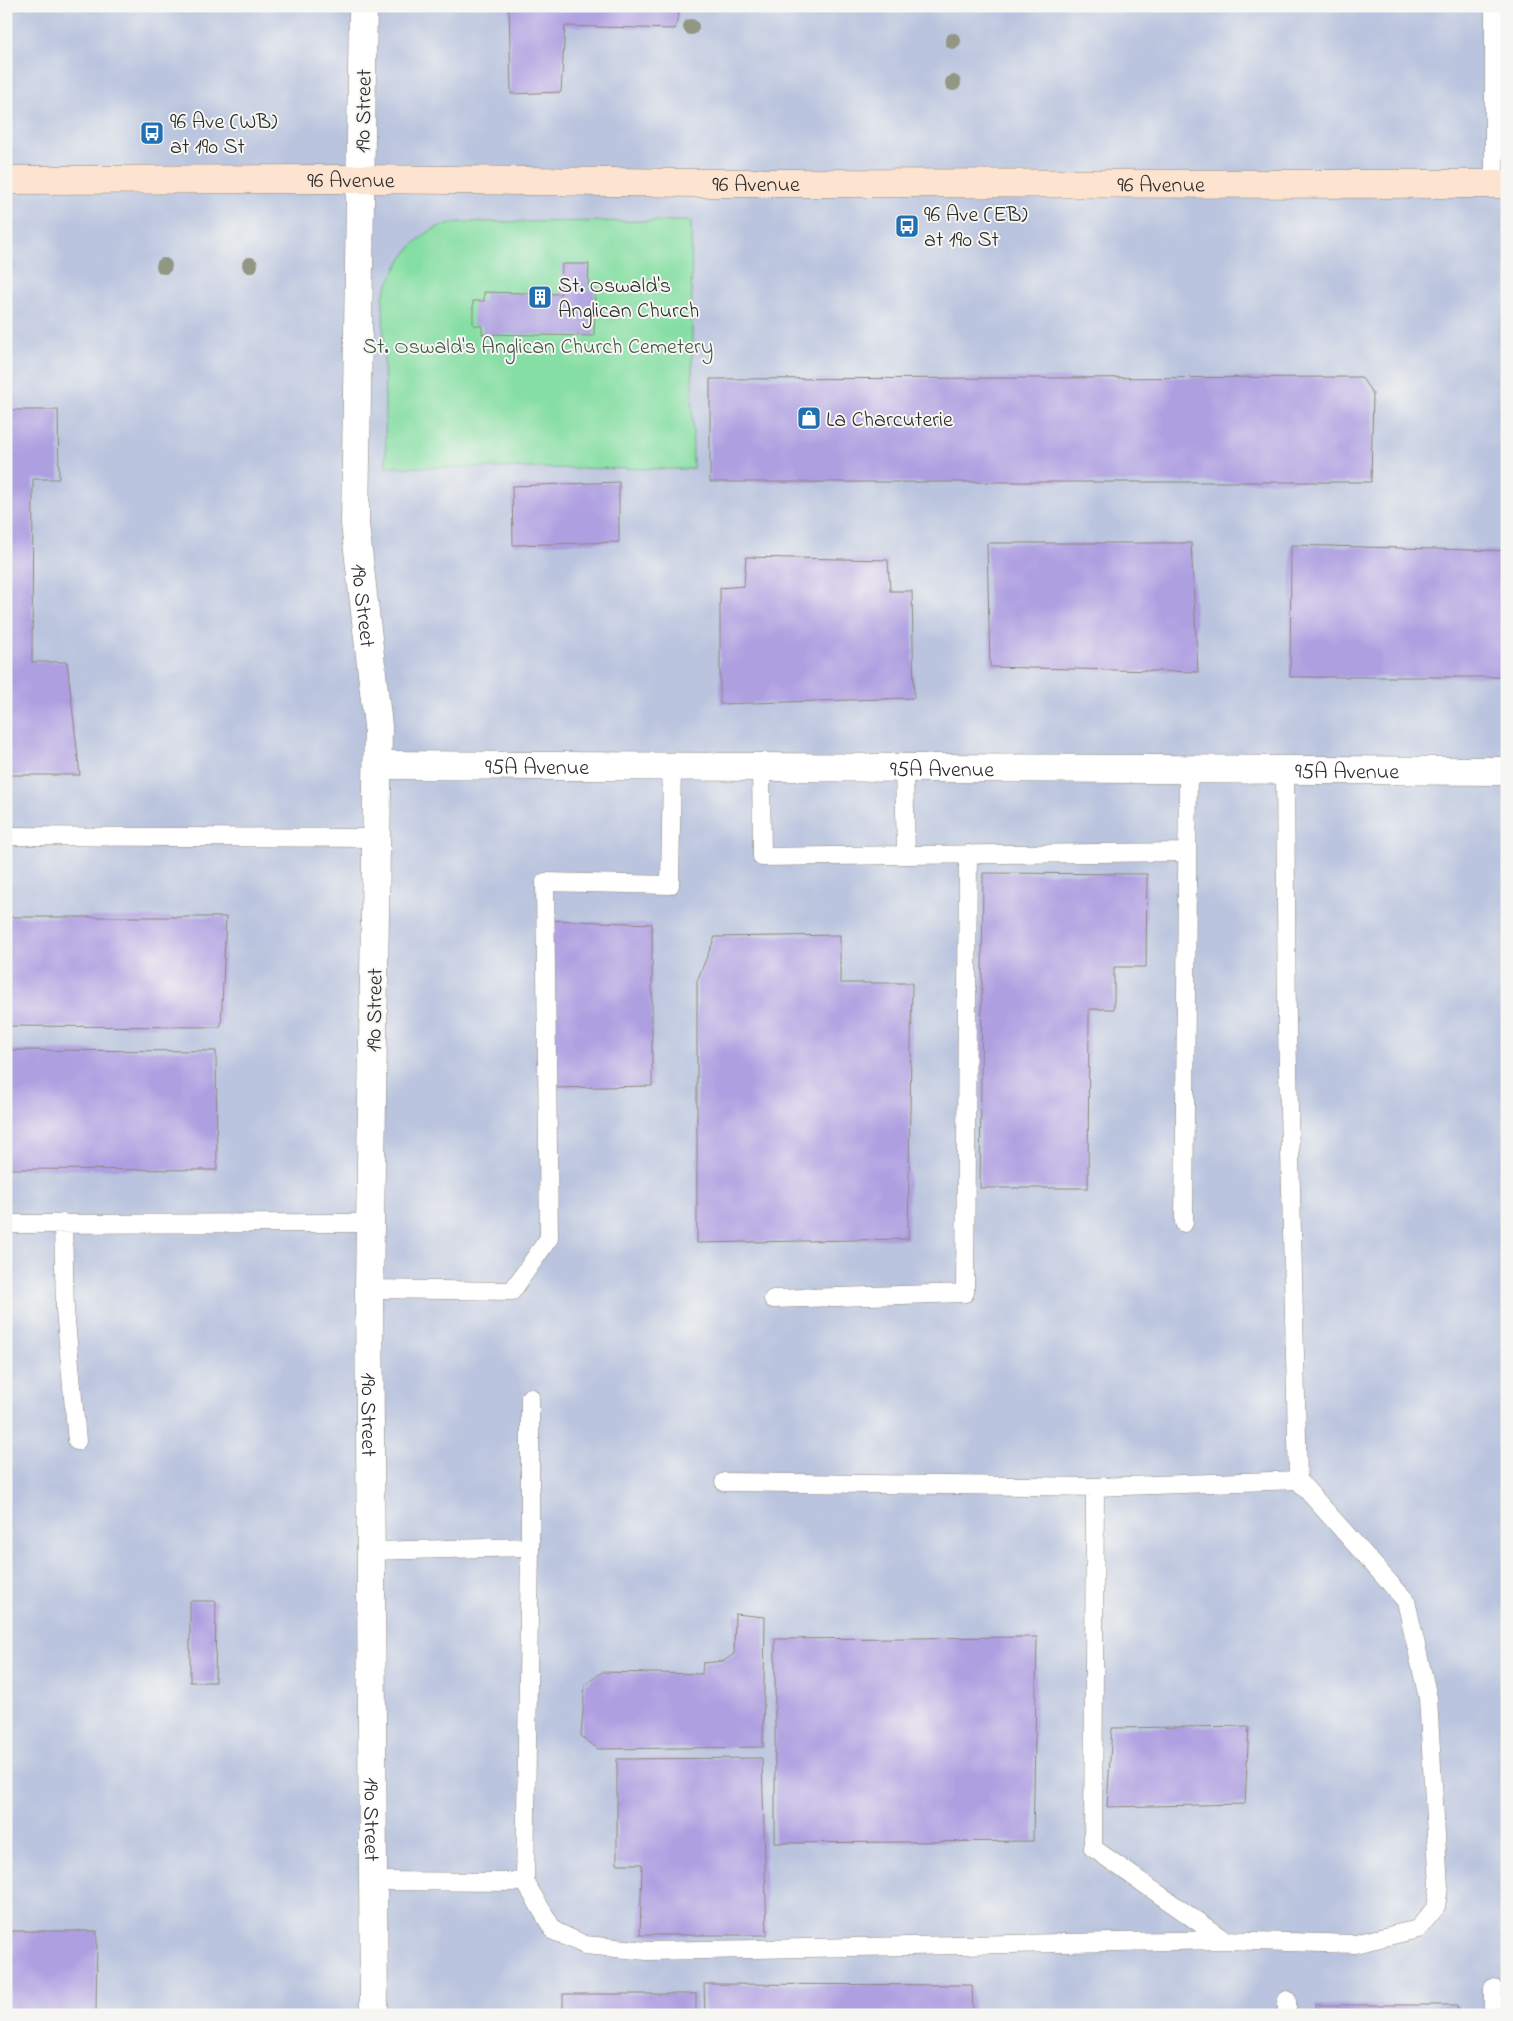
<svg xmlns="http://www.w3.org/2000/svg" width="1513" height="2021" viewBox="0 0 1513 2021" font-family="'Indie Flower',sans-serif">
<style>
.industrial{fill:#bac4de}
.green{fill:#85dea3;stroke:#588467}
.building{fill:#ae9fe1}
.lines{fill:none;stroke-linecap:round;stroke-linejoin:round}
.lane-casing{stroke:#8e887a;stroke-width:19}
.street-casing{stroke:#8e887a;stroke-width:29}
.secondary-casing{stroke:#8e887a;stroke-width:29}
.lane{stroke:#fff;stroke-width:18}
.street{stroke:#fff;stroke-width:28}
.secondary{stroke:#fde4d1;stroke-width:28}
.tree{fill:#919783}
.labels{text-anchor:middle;stroke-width:4;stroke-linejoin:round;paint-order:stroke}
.street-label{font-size:22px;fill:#2b2b2b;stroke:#f6f6f2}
.poi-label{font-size:22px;fill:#2b2b2b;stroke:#f6f6f2;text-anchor:start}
.park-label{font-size:22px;fill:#425849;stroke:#f6f6f2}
</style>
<rect width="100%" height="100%" fill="#f6f6f2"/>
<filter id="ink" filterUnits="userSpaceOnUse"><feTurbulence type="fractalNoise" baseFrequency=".02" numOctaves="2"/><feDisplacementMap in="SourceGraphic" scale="10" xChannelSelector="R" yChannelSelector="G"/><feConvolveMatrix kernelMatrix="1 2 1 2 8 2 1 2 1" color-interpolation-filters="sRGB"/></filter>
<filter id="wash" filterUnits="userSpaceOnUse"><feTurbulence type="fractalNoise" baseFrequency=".0096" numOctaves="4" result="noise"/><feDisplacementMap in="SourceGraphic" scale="20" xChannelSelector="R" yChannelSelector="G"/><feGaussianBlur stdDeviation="1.12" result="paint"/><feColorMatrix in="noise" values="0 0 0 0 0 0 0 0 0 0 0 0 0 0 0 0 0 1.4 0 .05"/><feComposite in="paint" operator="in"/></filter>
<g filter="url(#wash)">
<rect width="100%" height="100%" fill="#f1e4ca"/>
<path class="industrial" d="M6,6H1507V2015H6Z"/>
<path class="green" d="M691,221L693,469L386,467L383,297C393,268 412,236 443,225C449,223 456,223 462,222Z"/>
<g id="blocks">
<path class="building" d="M509,6H681L675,29L565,26L561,92L511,94Z
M562,264H589L588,290H595L594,336L482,334V326L473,325V301H484V292L561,294Z
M1361,377L1373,394L1371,482H710V379Z
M6,410H58L59,479H33L32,662H67L80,775H6Z
M619,482V542L513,545L512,486Z
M987,543H1191L1198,672L990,667Z
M1291,545L1507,551V677H1290Z
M746,557L888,560L890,591H912L914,698L720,704V588L744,586Z
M983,873L1147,874L1146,967H1114V1009H1089L1088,1188H980Z
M6,917H226L221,1027L6,1026Z
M550,920L652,924V1086L552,1088Z
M840,935V983H912L908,1239L697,1243V981L715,937Z
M6,1050L216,1051L217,1170L6,1169Z
M190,1601H216L215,1682H190Z
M735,1614L765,1617L763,1747L598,1749L581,1736L585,1685L602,1672L702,1674L703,1663L724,1661L734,1654Z
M1037,1637L1033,1841L775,1843V1639Z
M1249,1726L1245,1804L1107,1807L1112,1728Z
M762,1758L767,1935H640L642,1864H617V1759Z
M6,1931H97L96,2015H6Z
M704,1984L972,1985L973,2015H705Z
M563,1994H696V2015H563Z
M1316,2005H1458V2015H1317Z"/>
</g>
</g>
<g filter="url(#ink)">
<use href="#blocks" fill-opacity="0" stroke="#8e887a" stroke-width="1"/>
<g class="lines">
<g class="lane-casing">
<path id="lane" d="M1494,6V184
M761,767L762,857L906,855L904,768
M6,836L376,838
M906,855L1187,852
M63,1223L65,1310L77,1441
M1184,1223L1188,769
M6,1224L370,1223
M369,1289L512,1291L549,1238L545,882L670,885L672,767
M773,1299L965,1293L968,854
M724,1482L1095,1487
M371,1551L530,1547
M372,1881L525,1882L530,1547V1397
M525,1882L554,1931L585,1945L647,1951L1224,1940L1355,1944L1418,1929L1436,1907L1439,1887L1428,1698L1406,1601L1298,1480L1287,1027L1285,770
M1224,1940L1093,1848L1095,1487L1298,1480
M1493,1988V2015
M1287,2015V2000"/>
</g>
<g class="street-casing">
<g id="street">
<path id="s1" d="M363,6L355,524L378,726L369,1289L374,2015"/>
<path id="s2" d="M378,765L1507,771"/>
</g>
</g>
<g class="secondary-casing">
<g id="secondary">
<path id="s3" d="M6,180L362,179L697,183L1507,184"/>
</g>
</g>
<use href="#lane" class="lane"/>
<use href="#street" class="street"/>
<use href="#secondary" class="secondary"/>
</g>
<g class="tree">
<circle cx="691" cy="27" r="8"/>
<circle cx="953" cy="41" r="8"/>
<circle cx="953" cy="83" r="8"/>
<circle cx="250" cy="265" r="8"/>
<circle cx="164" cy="266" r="8"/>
</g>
</g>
<defs>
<g id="bus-square" transform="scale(1.25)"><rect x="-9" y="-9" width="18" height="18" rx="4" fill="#1f6fb2" stroke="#f6f6f2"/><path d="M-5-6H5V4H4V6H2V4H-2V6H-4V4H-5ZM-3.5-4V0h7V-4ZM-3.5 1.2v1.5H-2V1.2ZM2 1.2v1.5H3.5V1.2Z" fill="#fff"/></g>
<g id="building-square" transform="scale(1.25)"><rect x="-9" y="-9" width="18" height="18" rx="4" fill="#1f6fb2" stroke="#f6f6f2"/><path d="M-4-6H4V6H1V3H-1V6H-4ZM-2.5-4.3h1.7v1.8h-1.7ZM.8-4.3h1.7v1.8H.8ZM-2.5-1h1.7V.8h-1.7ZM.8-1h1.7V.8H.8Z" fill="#fff"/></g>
<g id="shop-square" transform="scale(1.25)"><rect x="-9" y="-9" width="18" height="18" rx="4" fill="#1f6fb2" stroke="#f6f6f2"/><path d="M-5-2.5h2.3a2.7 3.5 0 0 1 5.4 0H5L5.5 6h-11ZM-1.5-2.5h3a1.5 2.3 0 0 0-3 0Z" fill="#fff"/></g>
</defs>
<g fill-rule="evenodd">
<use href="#bus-square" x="152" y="133"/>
<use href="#bus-square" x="907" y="226"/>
<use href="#building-square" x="540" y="297"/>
<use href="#shop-square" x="809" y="418"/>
</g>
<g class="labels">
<g class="street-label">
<text transform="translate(362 111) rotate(-89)" y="8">190 Street</text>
<text dy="8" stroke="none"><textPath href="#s3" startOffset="345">96 Avenue</textPath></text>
<text dy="8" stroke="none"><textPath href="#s3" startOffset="750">96 Avenue</textPath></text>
<text dy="8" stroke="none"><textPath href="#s3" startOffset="1155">96 Avenue</textPath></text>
<text dy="8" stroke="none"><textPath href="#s1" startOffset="600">190 Street</textPath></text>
<text dy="8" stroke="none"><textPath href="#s2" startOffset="159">95A Avenue</textPath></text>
<text dy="8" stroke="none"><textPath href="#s2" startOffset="564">95A Avenue</textPath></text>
<text dy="8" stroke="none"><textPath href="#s2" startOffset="969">95A Avenue</textPath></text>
<text transform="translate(373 1010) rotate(-89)" y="8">190 Street</text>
<text dy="8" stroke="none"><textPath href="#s1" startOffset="1410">190 Street</textPath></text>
<text dy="8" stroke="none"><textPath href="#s1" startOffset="1815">190 Street</textPath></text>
</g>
<g class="poi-label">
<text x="170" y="128">96 Ave (WB)<tspan x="170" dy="25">at 190 St</tspan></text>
<text x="924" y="221">96 Ave (EB)<tspan x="924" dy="25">at 190 St</tspan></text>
<text x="558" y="292">St. Oswald's<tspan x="558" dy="25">Anglican Church</tspan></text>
<text x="826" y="426">La Charcuterie</text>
</g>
<g class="park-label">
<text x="538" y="353">St. Oswald's Anglican Church Cemetery</text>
</g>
</g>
<rect width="1513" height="2021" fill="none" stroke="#f6f6f2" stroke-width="25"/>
</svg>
